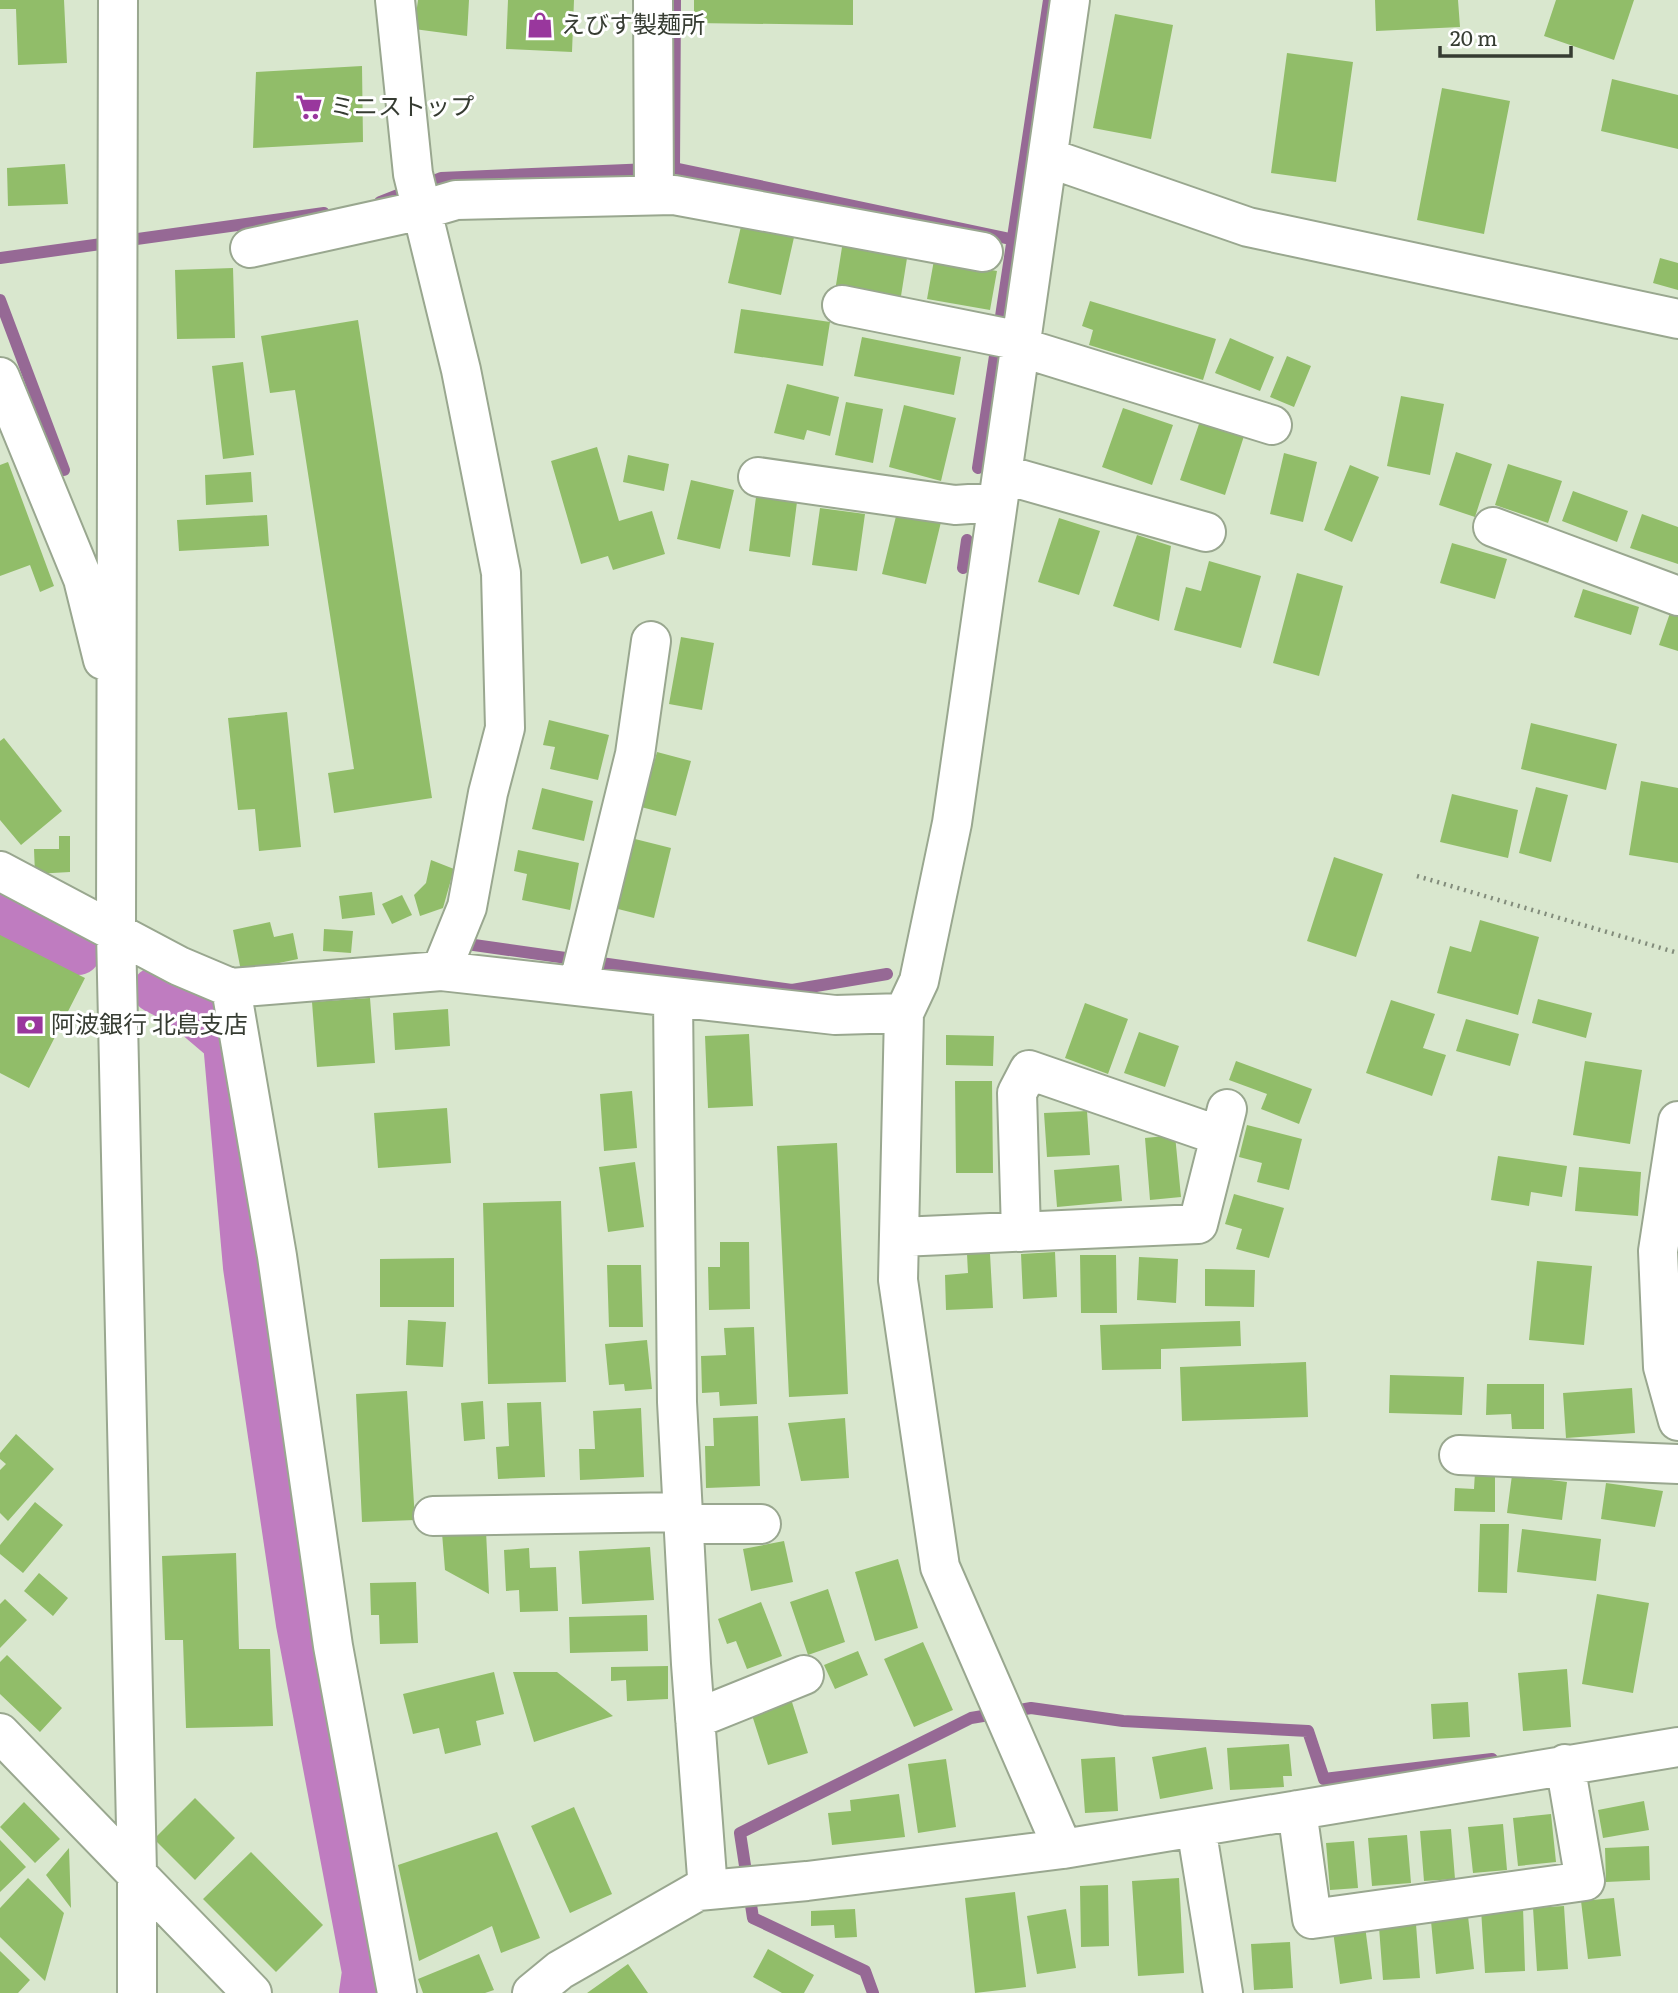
<svg xmlns="http://www.w3.org/2000/svg" width="1678" height="1993" viewBox="0 0 1678 1993" font-family="Literata,'Noto Sans JP',serif">
<style>
.lines{fill:none;stroke-linecap:round;stroke-linejoin:round}
.stream{stroke:#966995;stroke-width:12}
.canal{stroke:#bf7cc0;stroke-width:46}
.building{fill:#91bd69}
.minor-casing{stroke:#99a78f;stroke-width:42}
.path{stroke:#828c7b;stroke-width:4.5;stroke-dasharray:2 5;stroke-linecap:butt}
.minor{stroke:#fff;stroke-width:38}
.labels{text-anchor:middle;stroke-width:6;stroke-linejoin:round;paint-order:stroke}
.poi-label{font-size:24px;fill:#363c32;stroke:#fff;text-anchor:start}
</style>
<rect width="100%" height="100%" fill="#d9e7ce"/>
<g class="lines">
<path class="stream" d="M674,168L675,0
M380,202L441,178L674,168L1015,240
M0,258L324,213
M0,300L64,470
M978,468L1049,0
M963,568L967,540
M467,944L792,990L887,974
M873,1993L865,1971L753,1918L740,1833L971,1718L1031,1708L1123,1721L1308,1731L1324,1779L1492,1759"/>
<path class="canal" d="M0,914L78,952
M155,990L179,1002L226,1042L246,1267L299,1624L365,1972L362,1993"/>
</g>
<path class="building" d="M0,0H64L67,63L18,65L16,9H0Z
M418,0H469L467,36L414,29Z
M508,0H574L572,52L506,49Z
M694,0H853V25L694,23Z
M1375,0H1458L1460,27L1376,31Z
M1556,0H1634L1614,60L1544,36Z
M1115,14L1173,25L1151,139L1093,128Z
M1287,53L1353,62L1336,182L1271,173Z
M362,66L363,142L253,148L256,72Z
M1612,79L1678,95V149L1601,131Z
M1442,88L1510,101L1484,234L1417,220Z
M65,164L68,204L8,206L7,168Z
M742,222L795,233L781,295L728,283Z
M843,241L908,252L901,296L836,285Z
M1660,258L1678,263V290L1653,283Z
M934,260L997,271L990,310L927,299Z
M233,268L235,338L177,339L175,270Z
M1090,301L1216,339L1203,380L1089,345L1093,330L1082,326Z
M741,309L830,322L823,366L734,353Z
M358,320L432,798L334,813L328,773L354,769L295,390L270,393L261,336Z
M862,337L961,357L954,395L854,376Z
M1230,338L1274,357L1260,391L1215,373Z
M1287,356L1311,366L1294,407L1270,397Z
M243,362L254,455L223,459L212,366Z
M787,384L839,397L830,436L807,430L804,440L774,433Z
M1401,396L1444,404L1430,475L1387,466Z
M846,402L883,409L873,463L835,455Z
M904,405L956,418L941,481L889,467Z
M1123,408L1173,425L1152,485L1102,467Z
M1200,421L1244,436L1225,495L1180,480Z
M597,447L619,521L652,511L665,554L613,570L608,556L581,564L551,461Z
M1456,452L1492,464L1475,517L1439,505Z
M1284,453L1317,462L1303,522L1270,514Z
M628,455L669,464L664,491L623,482Z
M8,462L54,586L40,592L30,565L0,576V465Z
M1508,464L1562,481L1548,523L1495,505Z
M1350,465L1379,477L1352,542L1324,530Z
M251,472L253,502L206,505L205,475Z
M691,480L734,490L720,549L677,539Z
M1573,491L1628,511L1617,542L1562,521Z
M756,497L797,502L790,557L749,551Z
M820,508L865,514L857,571L812,565Z
M897,512L941,522L926,584L882,574Z
M1642,514L1678,527V564L1630,548Z
M267,515L269,546L179,551L177,520Z
M1059,518L1100,531L1079,595L1038,582Z
M1137,535L1171,546L1159,621L1113,606Z
M1452,543L1507,559L1495,599L1440,583Z
M1209,561L1261,576L1241,648L1174,630L1186,587L1201,591Z
M1297,573L1343,586L1319,676L1273,663Z
M1583,589L1639,607L1631,635L1574,617Z
M1670,613L1678,616V651L1659,645Z
M681,637L714,643L702,710L669,704Z
M287,712L301,847L259,851L255,809L238,810L228,718Z
M549,720L609,735L598,780L550,769L555,747L543,745Z
M1531,723L1617,744L1606,790L1521,769Z
M4,738L62,811L21,845L0,820V741Z
M657,752L691,761L676,816L641,807Z
M1641,781L1678,788V863L1629,855Z
M1536,787L1568,795L1551,862L1519,853Z
M542,788L593,801L584,841L532,829Z
M1452,794L1518,810L1508,858L1440,842Z
M59,836H70V872L35,874L34,849H59Z
M627,837L671,848L654,918L610,907Z
M518,850L579,863L570,910L522,900L527,874L514,871Z
M1334,857L1383,874L1356,957L1307,941Z
M431,860L454,869L443,908L420,916L414,895L426,883Z
M372,892L375,915L342,919L339,896Z
M402,895L412,915L392,924L382,904Z
M1480,920L1539,937L1518,1015L1437,993L1450,946L1471,952Z
M270,922L274,937L293,933L298,959L241,971L233,930Z
M324,929L353,931L351,953L323,951Z
M0,935L85,978L29,1088L0,1073Z
M370,998L375,1063L317,1067L312,1002Z
M1538,999L1592,1013L1586,1038L1532,1023Z
M1391,1000L1435,1014L1423,1048L1446,1055L1432,1096L1366,1073Z
M1085,1003L1128,1019L1108,1074L1065,1058Z
M448,1009L450,1046L395,1050L393,1013Z
M1466,1019L1519,1034L1510,1066L1456,1051Z
M1139,1032L1179,1046L1165,1087L1124,1073Z
M749,1034L753,1106L708,1108L705,1036Z
M946,1035L994,1036L993,1066L946,1065Z
M1236,1061L1312,1089L1299,1124L1261,1109L1267,1094L1229,1080Z
M1585,1061L1642,1070L1630,1144L1573,1135Z
M955,1081H992L993,1173H956Z
M632,1091L637,1148L604,1151L600,1094Z
M447,1108L451,1163L378,1168L374,1113Z
M1087,1111L1090,1155L1047,1157L1044,1113Z
M1247,1125L1302,1139L1289,1190L1257,1182L1262,1163L1239,1157Z
M1175,1135L1181,1197L1150,1200L1145,1138Z
M837,1143L848,1394L789,1397L777,1146Z
M1498,1156L1567,1166L1562,1197L1531,1192L1529,1206L1491,1200Z
M635,1162L644,1227L608,1232L599,1167Z
M1119,1165L1122,1201L1057,1207L1054,1170Z
M1579,1167L1641,1172L1638,1216L1575,1211Z
M1234,1194L1284,1208L1269,1258L1236,1249L1242,1229L1225,1224Z
M561,1201L566,1382L488,1384L483,1203Z
M720,1242H749L750,1309L709,1310L708,1267H720Z
M1055,1252L1057,1297L1023,1299L1021,1254Z
M967,1254H990L993,1308L946,1310L945,1275L968,1273Z
M1080,1255H1116L1117,1313H1081Z
M1139,1257L1178,1259L1176,1303L1137,1300Z
M454,1258V1307H380V1259Z
M1537,1261L1592,1266L1584,1345L1529,1340Z
M607,1265H641L643,1327H609Z
M1205,1269L1255,1270L1254,1307L1205,1306Z
M408,1320L446,1322L443,1367L406,1365Z
M1240,1321L1241,1346L1161,1349V1369L1102,1370L1100,1325Z
M754,1327L757,1404L720,1406L719,1392L702,1393L701,1356L726,1355L724,1328Z
M647,1340L652,1389L625,1391L624,1384L609,1385L605,1344Z
M1306,1362L1308,1417L1182,1421L1180,1367Z
M1390,1375L1464,1377L1462,1415L1389,1413Z
M1487,1384H1544V1429H1512L1511,1414L1486,1415Z
M1632,1388L1635,1433L1566,1438L1563,1393Z
M407,1391L415,1520L362,1522L356,1394Z
M483,1401L485,1439L464,1441L461,1403Z
M541,1402L545,1477L498,1479L496,1447L509,1446L507,1403Z
M641,1408L644,1477L580,1480L579,1449H595L593,1411Z
M758,1416L760,1486L706,1488L705,1446H714L713,1418Z
M845,1418L849,1478L801,1481L788,1423Z
M16,1434L54,1469L8,1521L0,1513V1470L6,1464L0,1459V1453Z
M1475,1472H1495V1512L1454,1511L1455,1488L1474,1489Z
M1512,1475L1567,1482L1562,1520L1507,1513Z
M1606,1483L1663,1491L1655,1527L1601,1519Z
M35,1502L63,1525L23,1573L0,1554V1545Z
M1480,1524H1509L1507,1593L1478,1592Z
M1522,1529L1601,1539L1596,1581L1517,1572Z
M486,1531L489,1594L445,1570L442,1533Z
M784,1541L793,1582L751,1591L743,1549Z
M650,1547L654,1600L582,1604L579,1551Z
M529,1548L530,1568L556,1567L558,1611L520,1612L519,1590L506,1591L504,1550Z
M236,1553L239,1649H270L273,1726L186,1728L183,1640H165L162,1556Z
M898,1559L918,1628L875,1641L855,1572Z
M39,1573L68,1598L53,1616L24,1591Z
M416,1582L418,1643L380,1644L379,1615H371L370,1583Z
M828,1589L845,1642L808,1655L790,1602Z
M1597,1594L1649,1603L1633,1693L1582,1684Z
M5,1599L27,1620L0,1648V1604Z
M761,1602L782,1656L747,1669L736,1641L727,1644L718,1619Z
M647,1615L648,1651L570,1653L569,1617Z
M923,1642L953,1710L914,1727L884,1659Z
M858,1651L868,1675L835,1689L824,1665Z
M7,1655L62,1708L40,1732L0,1694V1662Z
M668,1666V1699L627,1701L626,1680L611,1681V1667Z
M1567,1669L1571,1727L1523,1731L1518,1673Z
M494,1672L504,1714L476,1721L481,1745L445,1754L439,1728L413,1734L403,1694Z
M513,1672H557L613,1716L534,1742Z
M791,1699L808,1753L768,1765L751,1712Z
M1468,1702L1470,1737L1433,1739L1431,1704Z
M1289,1744L1292,1776H1283L1284,1787L1230,1790L1227,1748Z
M1206,1747L1213,1789L1160,1799L1152,1757Z
M1115,1757L1118,1811L1085,1813L1081,1759Z
M946,1759L956,1827L918,1833L908,1764Z
M899,1794L905,1837L832,1845L828,1813L851,1811L850,1800Z
M195,1798L235,1838L195,1880L154,1839Z
M1644,1801L1649,1830L1603,1838L1598,1810Z
M24,1802L60,1839L35,1863L0,1827Z
M574,1807L612,1894L570,1913L531,1826Z
M1551,1814L1556,1862L1518,1866L1513,1818Z
M1503,1824L1507,1870L1473,1873L1468,1827Z
M1451,1829L1455,1879L1424,1881L1420,1831Z
M497,1832L540,1938L501,1953L492,1926L419,1961L398,1865Z
M1407,1835L1411,1883L1372,1886L1368,1838Z
M0,1840L26,1867L0,1892Z
M1354,1841L1358,1888L1330,1890L1326,1843Z
M1649,1846L1650,1880L1606,1882L1605,1848Z
M69,1848L71,1908L46,1875Z
M251,1852L323,1925L276,1972L203,1899Z
M28,1878L64,1913L45,1981L0,1937V1908Z
M1179,1878L1184,1973L1138,1976L1132,1881Z
M1108,1885L1109,1946L1081,1947L1080,1886Z
M1015,1892L1026,1987L975,1993L965,1898Z
M1614,1898L1621,1956L1588,1959L1581,1901Z
M1564,1906L1568,1969L1537,1971L1533,1908Z
M1523,1907L1525,1971L1485,1973L1481,1909Z
M855,1909L857,1937L835,1938L834,1925L811,1926V1911Z
M1066,1909L1076,1968L1037,1974L1027,1916Z
M1468,1916L1474,1969L1436,1974L1431,1921Z
M1416,1924L1420,1978L1383,1980L1379,1927Z
M1365,1926L1372,1979L1340,1984L1333,1931Z
M1290,1942L1293,1988L1254,1990L1251,1944Z
M768,1949L814,1975L804,1993H782L753,1977Z
M0,1951L30,1980L18,1993H0Z
M479,1954L494,1990L485,1993H423L418,1979Z
M628,1964L648,1993H587Z"/>
<g class="lines">
<g class="minor-casing">
<path id="minor" d="M118,0L116,932L137,1872V1993
M395,0L413,174L461,370L501,573L505,728L488,793L467,907L441,971
M653,0L654,195
M1049,158L1248,227L1678,319
M250,248L422,210L456,200L674,195L983,252
M842,305L1021,341
M1020,347L1272,425
M0,377L83,579L103,660
M1002,474L1206,532
M758,477L955,505L998,502
M1493,527L1678,596
M0,871L179,966L231,988L441,971L835,1015L904,1013
M578,986L635,754L651,641
M231,988L277,1256L333,1646L397,1993
M673,997L677,1402L691,1664L708,1890
M1678,1121L1658,1251L1663,1367L1678,1421
M1021,1232L1017,1093L1029,1070L1220,1136
M900,1237L1198,1224L1227,1109
M1459,1455L1678,1464
M433,1516L683,1512
M684,1524H761
M695,1719L804,1675
M0,1733L252,1993
M1297,1810L1312,1919L1585,1881L1565,1764
M1196,1827L1223,1993
M1063,1849L940,1567L898,1280L904,1013L919,981L952,823L1070,0
M532,1993L560,1970L698,1891L807,1881L1063,1849L1678,1747"/>
</g>
<path class="path" d="M1417,876L1678,953"/>
<use href="#minor" class="minor"/>
</g>
<defs>
<g id="shop-bare" transform="scale(2.1)"><path d="M-5-2.5h2.3a2.7 3.5 0 0 1 5.4 0H5L5.5 6h-11ZM-1.5-2.5h3a1.5 2.3 0 0 0-3 0Z" fill="#99379d" stroke="#fff" stroke-width="2.5" paint-order="stroke"/></g>
<g id="supermarket-bare" transform="scale(2.1)"><path d="M-6-5.5h2.5l.6 2H6L4.5 2H-2.5L-4.4-4H-6ZM-1.5 3.2a1.3 1.3 0 1 0 .1 0ZM3 3.2a1.3 1.3 0 1 0 .1 0Z" fill="#99379d" stroke="#fff" stroke-width="2.5" paint-order="stroke"/></g>
<g id="bank-bare" transform="scale(2.1)"><path d="M-6-4H6V4H-6ZM0-2.3a2.3 2.3 0 1 0 0 4.6a2.3 2.3 0 1 0 0-4.6Z" fill="#99379d" stroke="#fff" stroke-width="2.5" paint-order="stroke"/></g>
</defs>
<g fill-rule="evenodd">
<use href="#shop-bare" x="540" y="25"/>
<use href="#supermarket-bare" x="309" y="107"/>
<use href="#bank-bare" x="30" y="1025"/>
</g>
<g class="labels">
<g class="poi-label">
<text x="561" y="33">えびす製麺所</text>
<text x="330" y="115">ミニストップ</text>
<text x="51" y="1033">阿波銀行 北島支店</text>
</g>
</g>
<path d="M1440 46v10h131v-10" fill="none" stroke="#363c32" stroke-width="3.5"/>
<text x="1450" y="46" font-size="21" fill="#363c32" stroke="#ffffff" stroke-width="5" paint-order="stroke">20 m</text>
</svg>
